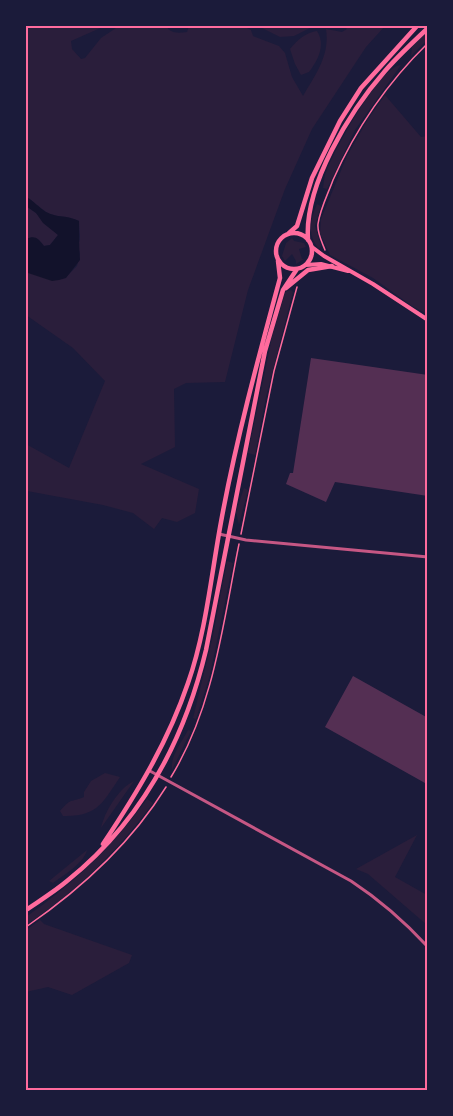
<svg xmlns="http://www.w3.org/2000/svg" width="453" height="1116" viewBox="0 0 453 1116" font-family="Jost,sans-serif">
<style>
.green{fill:#2a1e3b}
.water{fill:#12122b}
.building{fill:#542f53}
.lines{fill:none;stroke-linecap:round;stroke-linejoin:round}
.path{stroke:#ff6b9d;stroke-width:1.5}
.minor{stroke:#c65784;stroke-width:3}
.secondary{stroke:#ff6b9d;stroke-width:4}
.primary{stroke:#ff6b9d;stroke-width:4.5}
.neatline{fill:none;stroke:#ff6b9d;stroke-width:2}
</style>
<rect width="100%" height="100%" fill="#1b1b3a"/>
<path class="green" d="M26,26H105L71,41L72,49L81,59L85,58L101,38L119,26H166C171,34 178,33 187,32L189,26H243L251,30L253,36L279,46L285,53L292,77L303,96C316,74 330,55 326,29L342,32L347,29L344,26H385L366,47L312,129L285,189L248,290L225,382L186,383L174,389L175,447L141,464L199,489L195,513L177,522L162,518L154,529L133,513L103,505L27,491L26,489V444L69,468L105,381L73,348L26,315V271L52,280L66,277L77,266L80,254L78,247L80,238L79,221C68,215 55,218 46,212C38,207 34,201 26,197Z
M258,26H314L294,36L280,37Z
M317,31C326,45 318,60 309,72L301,75L295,64L290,49C297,40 307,32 317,31Z
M427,32V40L411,56L412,47Z
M401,65L355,130L327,189L323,188C324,182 324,175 327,170C335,149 380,66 401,65Z
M385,95L421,137L427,136V314L412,306L373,278L330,255L320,233L321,219L347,156L368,119Z
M317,204L321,206L315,226L321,246L319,249C307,235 310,220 317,204Z
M26,206L36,213L58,235L50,245L44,246C38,238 35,236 26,239Z
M292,238L294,241L304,243L306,247L299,249L302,259H304L296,264V261L292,254L285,261L282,256L286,243Z
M291,290L293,292L266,397L255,455L248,453L272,337L285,293L287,291Z
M244,488L248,490L239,525L236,512Z
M227,561L233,563L210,675L196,719L193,718L212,640Z
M188,730L191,731L172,770C170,756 182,742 188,730Z
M105,773L120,777C103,802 98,817 63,816L60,811C72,797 70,803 84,797V792L91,781Z
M134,781L101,828C105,811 118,789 134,781Z
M147,799L153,803C116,853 78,890 26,925V917C74,883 112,847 147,799Z
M417,835L395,877L427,895V925L368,874L356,869Z
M87,850C84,863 64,875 53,883L49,881Z
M40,920L44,924L132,955L129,963L72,995L48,987L26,992V930Z"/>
<path class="water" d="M26,197C34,201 38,207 46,212C56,218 68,215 79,221C79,234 79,247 80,260L66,278L59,280L52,281L28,273L26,271V239C35,235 38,238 44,246L50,245L58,235L43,223L36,213L26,206Z"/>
<path class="building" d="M311,358L428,375V496L335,482L326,502L286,484L290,473H293Z
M353,676L428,718V779L425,783L325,727Z"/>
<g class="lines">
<path class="path" d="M325,250C322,242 317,233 318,224C320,209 328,194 333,180C356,128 387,83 428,43
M241,534L274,371L297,287
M171,777C214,707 223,623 239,544
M26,927C81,889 130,845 166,787"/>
<path class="minor" d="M219,534L246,540L428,557
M150,771L351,881C380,900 404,921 428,947"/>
<path class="secondary" d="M312,247L324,256L373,284L428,320
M306,265L321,264L348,271"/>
<path class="primary" d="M276 251a18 18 0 1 1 36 0a18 18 0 1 1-36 0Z
M289,233L297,226L312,178L340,121L361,88L417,26
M308,240C304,185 350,111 385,71C398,56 413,42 428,28
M286,288L308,270L332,266
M103,844C137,793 168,742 188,683C206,632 211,576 221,522C236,440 258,359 280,278L278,261
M26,910C39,901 54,892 67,881C142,821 184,742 206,650L265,351L283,290L297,269"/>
</g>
<rect width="453" height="1116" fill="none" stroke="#1b1b3a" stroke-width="54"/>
<rect x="27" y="27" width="399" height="1062" class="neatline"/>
</svg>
